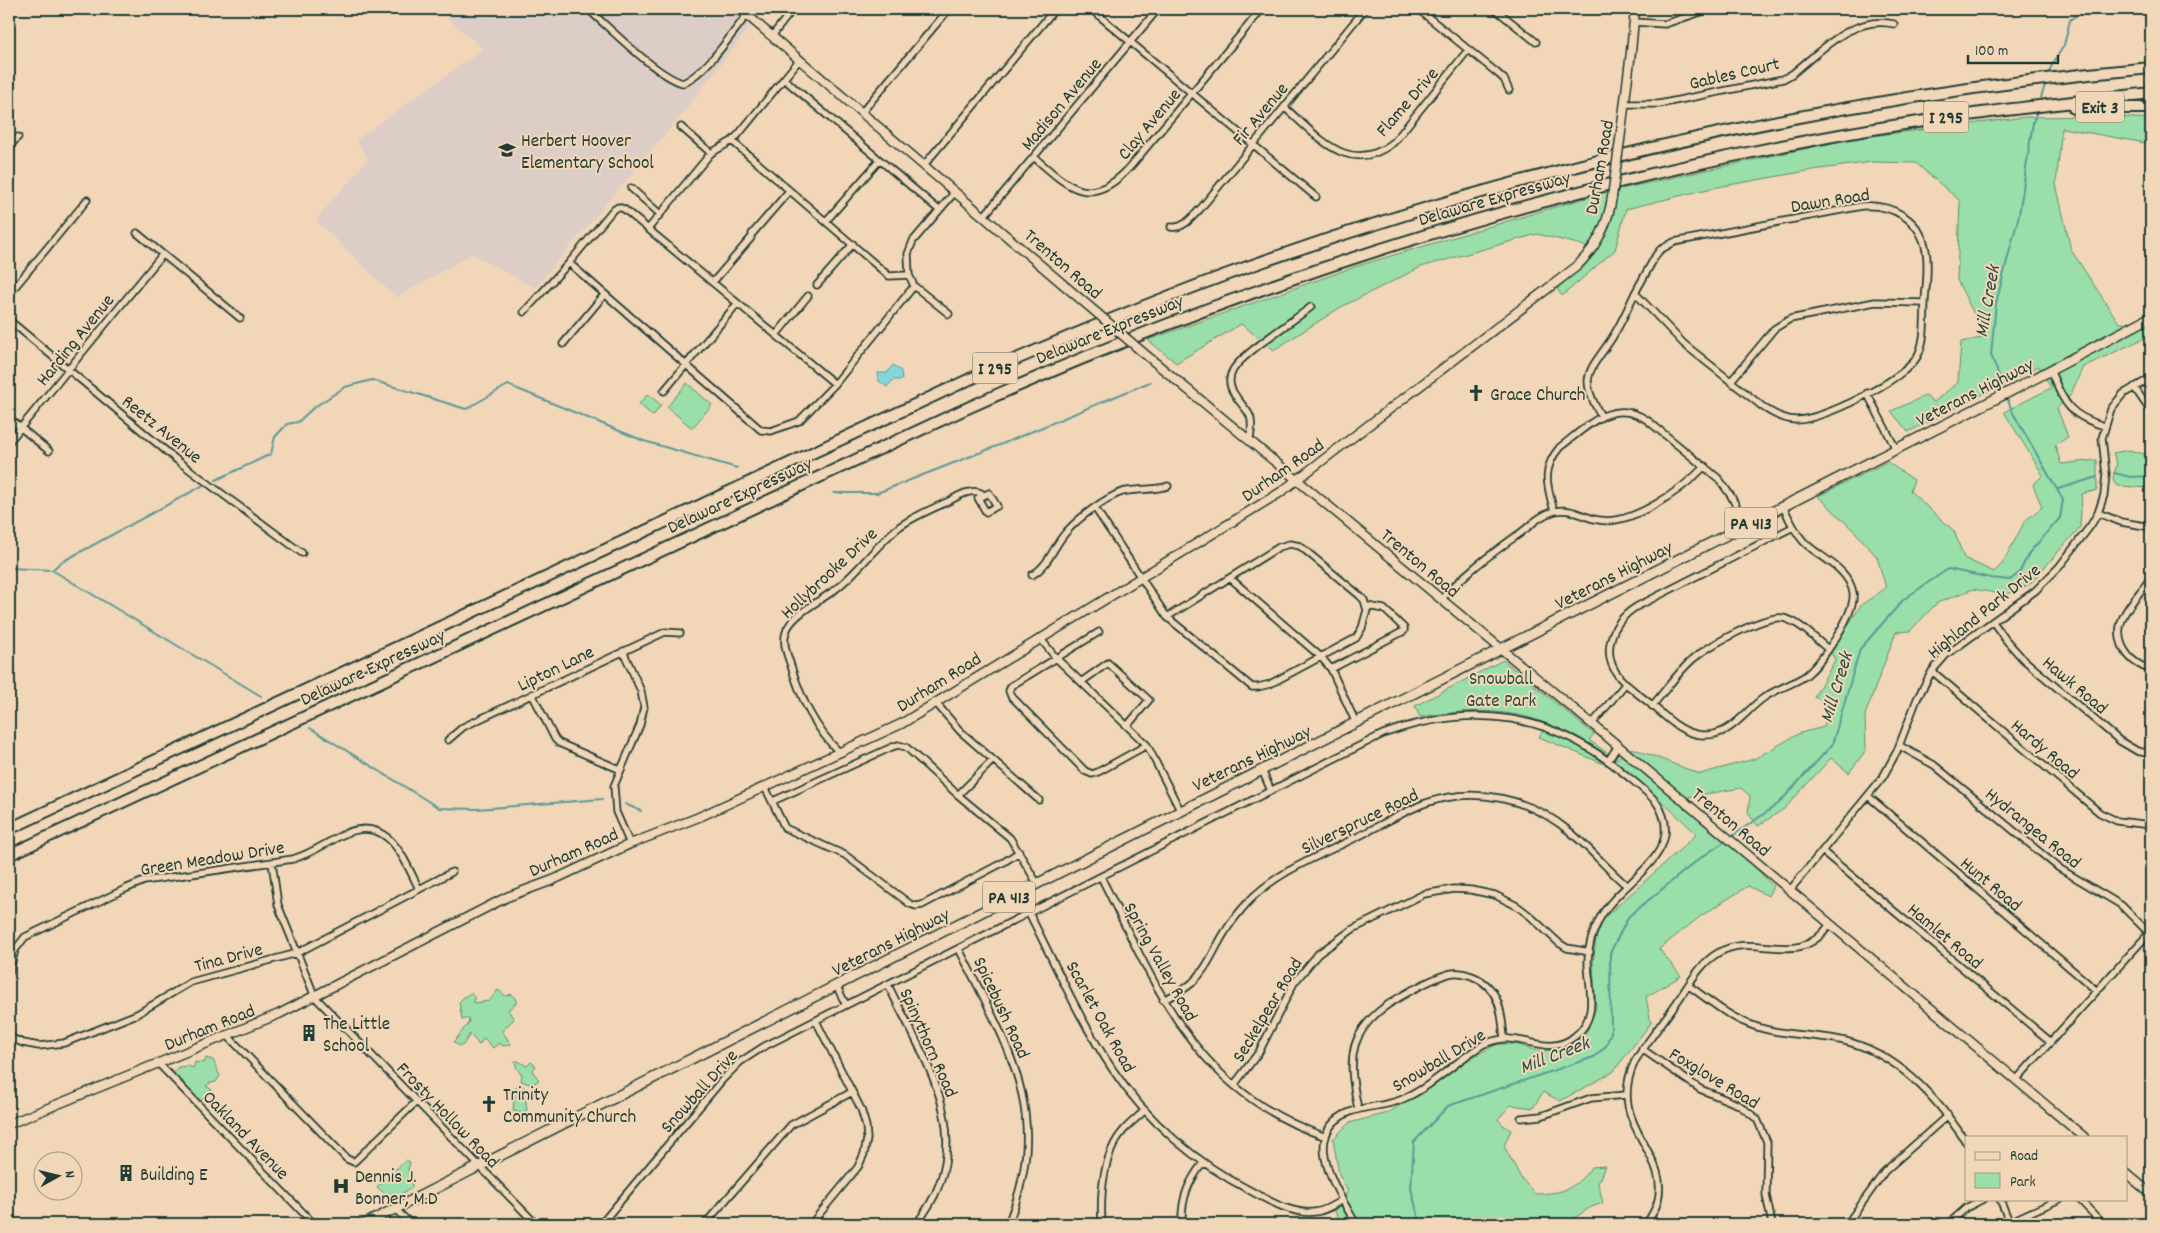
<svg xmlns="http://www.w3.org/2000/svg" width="2160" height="1233" viewBox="0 0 2160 1233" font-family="Dekko,sans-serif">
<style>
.built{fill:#dccec7}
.green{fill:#9adea9;stroke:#5c8e6e}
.water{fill:#85d6db;stroke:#5c9998}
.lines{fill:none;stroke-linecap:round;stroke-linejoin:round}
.stream{stroke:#5c9998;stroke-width:2}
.minor-casing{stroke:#1f3d34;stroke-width:9}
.secondary-casing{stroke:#1f3d34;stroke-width:11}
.primary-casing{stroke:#1f3d34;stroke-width:12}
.motorway-casing{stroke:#1f3d34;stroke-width:14}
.minor{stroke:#f2d6b8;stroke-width:5.5}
.secondary{stroke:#f2d6b8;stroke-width:8}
.primary{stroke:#f2d6b8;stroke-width:9}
.motorway{stroke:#f2d6b8;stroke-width:10}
.secondary-bridge-casing{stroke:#1f3d34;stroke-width:11;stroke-linecap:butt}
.secondary-bridge{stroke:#f2d6b8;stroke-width:8}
.labels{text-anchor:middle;stroke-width:4;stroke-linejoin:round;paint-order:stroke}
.shield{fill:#f2d6b8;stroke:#5e6b5c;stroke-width:1}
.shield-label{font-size:18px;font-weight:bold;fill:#1f3d34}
.street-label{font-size:19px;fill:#1f3d34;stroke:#f2d6b8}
.poi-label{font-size:19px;fill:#1f3d34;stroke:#f2d6b8;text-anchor:start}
.park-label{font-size:19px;fill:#2b4d40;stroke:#f2d6b8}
.water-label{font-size:20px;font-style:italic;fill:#294c45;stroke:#f2d6b8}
</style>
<rect width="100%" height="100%" fill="#f2d6b8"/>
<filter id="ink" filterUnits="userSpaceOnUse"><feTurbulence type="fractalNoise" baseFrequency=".02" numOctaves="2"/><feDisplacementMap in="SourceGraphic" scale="10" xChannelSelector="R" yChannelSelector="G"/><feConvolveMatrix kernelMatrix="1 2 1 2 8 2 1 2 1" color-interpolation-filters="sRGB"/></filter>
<g filter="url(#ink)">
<path class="built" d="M437,9H734L752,24L682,114L535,288L472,254L396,298L316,220L368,159L356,140L483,49Z"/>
<path class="green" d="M2106,116L2151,119V144L2062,128L2056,184L2071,250L2119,323L2151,324V335L2083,367L2070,396L2057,408L2068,437L2055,445L2061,464L2097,460V490L2082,494L2080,527L2030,584L2006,595L1973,589L1937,603L1910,631L1896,632L1865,715L1866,750L1849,773L1831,758L1784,809L1758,826L1748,813L1750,796L1741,788L1688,797L1773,886L1768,896L1748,886L1701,916L1659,949L1681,976L1646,997L1651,1023L1613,1072L1560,1101L1543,1092L1533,1108L1511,1105L1498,1119L1503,1125L1511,1130L1504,1146L1521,1178L1535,1194C1564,1193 1573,1190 1592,1167L1605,1166L1598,1183L1603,1203L1591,1207L1570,1221V1224H1342L1334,1210L1348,1191L1339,1174L1333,1139L1349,1123L1388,1113L1471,1058L1497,1044H1515L1538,1051L1557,1050L1574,1044L1587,1031L1596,1008L1593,964L1596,938L1604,918L1697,834L1635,777L1539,737L1547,724C1508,707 1462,710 1420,717L1415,706L1503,660L1594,734L1589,740L1616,759L1632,748L1700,774L1754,759L1800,733L1824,727L1829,705L1814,697L1835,660L1831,652L1861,605L1886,588L1877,557L1856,533L1818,496L1887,462L1914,480L1910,491L1954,531L1964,558L1994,572L2002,564L2025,521L2042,507L2033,485L2043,475L2004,412L2051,388L2039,366L1908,432L1891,411L1925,396L1934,402L1958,382L1961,342L1982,338L1980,326L1957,280L1960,201L1916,163L1872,162L1813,170L1712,188L1626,209L1615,250L1562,296L1557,289L1596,253L1582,245L1537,234L1421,267L1341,307L1274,350L1241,324L1176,363L1148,340L1357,266L1602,193L1854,138L2027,117Z
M687,383L712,405L692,428L667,407Z
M648,394L661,405L653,416L639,404Z
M2129,450L2151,456V488L2119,486L2115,484L2113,478L2117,464L2113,453Z
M498,990L506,996L512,994L517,1002L508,1010L514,1019L502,1031L511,1044L503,1046L499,1043L493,1048L484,1038L479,1045L470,1034L463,1045L459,1046L454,1042L469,1022L468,1018L462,1020L459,1002L464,997L471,993L474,997V1003L489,1001Z
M206,1058L213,1060L220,1076L216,1082L210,1083L206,1086L212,1090L199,1103L184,1087L183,1081L178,1080L173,1074L178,1067L189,1066L192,1068L194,1067L195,1062L204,1063Z
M515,1061H518L527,1066L531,1062L536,1066L532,1071L539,1080L532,1085L521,1081L522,1075L517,1069Z
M519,1086L524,1087L527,1110L521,1113L513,1111L515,1088Z
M406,1160L410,1162L408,1171L411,1172L412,1188L401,1194L400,1197H393L392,1194L384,1193L377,1187Z"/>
<path class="water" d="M893,365L901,371L902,380H893L887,387L879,381L878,373H887Z"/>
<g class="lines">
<path class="stream" d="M2048,75L2051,67L2064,45L2070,20L2084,9
M2040,101L2046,82
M2005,391L1991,355L1996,303L2019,215L2033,122L2037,111
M2114,473L2130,477L2151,476
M216,480L271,454L275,437L287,424L298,422L313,408L345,387L372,380L466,409L508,385L644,441L737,468
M2058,489L2097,477
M834,493H877L1002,444L1150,382
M9,568L52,570L60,563L202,486
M52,570L261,696
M310,728L439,808L477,809L602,799
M625,804L641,811
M1731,837L1778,804L1832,745L1860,649L1904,599L1948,569L1991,578L2010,580L2019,573L2029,553L2060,518L2063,500L2013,413L2006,396
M1420,1224L1411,1188L1414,1142L1448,1106L1594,1057L1606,1046L1611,1032L1610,953L1629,916L1699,859L1727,840"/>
<g class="minor-casing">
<path id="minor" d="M591,9L590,11C612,30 657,76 683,83C708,71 729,37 747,15
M1091,9L1316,197
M1418,9L1496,72L1504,79L1509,90
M1495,9L1536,42
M1634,22L1665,24L1710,9
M772,36L793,9
M784,79L939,210
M1625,104H1659L1783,79L1792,74C1820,52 1853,14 1894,24
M1284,107C1318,136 1349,178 1394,142L1468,50
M862,112L949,9
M681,127L711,153
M732,141L889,276L909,275
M9,147L18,137
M1034,157C1069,188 1091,210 1130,167L1262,9
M924,165L1055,9
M631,188L660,214
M1862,206C1892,204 1921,219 1926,251C1929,267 1926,285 1925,301C1924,319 1926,341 1917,357C1905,379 1820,422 1795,420C1783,419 1773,414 1763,407L1684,344L1635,293L1656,255L1660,250L1674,242Z
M984,216L1158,9
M826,221L879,161
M1171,227C1184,229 1192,217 1201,208L1365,9
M648,229L711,153L732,141L738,135L800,59
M137,233L240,318
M752,234L789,191
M569,263L761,430L771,431L799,421L835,384L914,286
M713,282L751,238
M817,285L853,244
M9,294L87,200
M524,312L569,263L612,211L618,207L624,209L835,384
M949,314L914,286L909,275L908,254L913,241L955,192
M9,320L178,461L302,553
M776,335L808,296
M563,344L604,295
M2050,370C2065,404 2068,415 2104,426
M1731,381L1774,329L1790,319L1875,302L1925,303
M2134,387L2151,412
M664,391L737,304
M1867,393L1896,449
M1601,416C1577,375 1590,372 1612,338C1621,324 1628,308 1635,293
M9,418L49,451
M1250,439C1255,409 1246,414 1233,392C1229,385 1229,377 1233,370C1243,353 1293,321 1311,307
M9,442L162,255
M1783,506C1789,519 1795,532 1804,542C1820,558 1849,568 1853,593C1856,612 1821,665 1805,676C1792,685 1775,689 1762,699C1742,714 1731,736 1703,735C1682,734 1667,718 1652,705C1641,696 1629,688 1620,678C1599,653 1612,622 1636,607L1793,527
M1095,508L1167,617L1252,687H1258L1270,684L1356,638L1362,628L1367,610L1364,600L1359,595L1300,546L1290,544L1279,547L1167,617
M1554,511C1547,486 1541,469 1560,447C1587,427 1612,397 1647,420L1719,479L1731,496L1746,525
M2098,513L2121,522L2151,527
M1032,575C1050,565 1054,544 1068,530C1080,517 1105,498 1122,492C1137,488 1153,491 1168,486
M2151,577C2138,598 2111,618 2122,645C2128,659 2138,665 2151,670
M1230,578L1321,657L1331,669L1356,723
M1441,600C1465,572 1493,553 1523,531C1533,523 1542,514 1555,511C1572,507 1583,518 1599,520C1632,526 1683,489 1705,466
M1993,622L2006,640L2023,659L2120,741L2137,751L2151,754
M1099,632L1011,686L1009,691L1011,696L1085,771L1092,774L1098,772L1147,745
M1040,638L1056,658L1147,745L1180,810
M623,651L641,691L644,707L640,725L614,786L616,812L630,844
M1331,669L1404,631V628L1384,609L1367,606
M1932,671L2100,813L2117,821L2151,825
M1081,682L1108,663L1149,700L1127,726
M532,694L555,739L559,743L621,770
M935,702L960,731L1039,800
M1652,706C1666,690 1678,672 1693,659C1708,646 1764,615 1783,618C1799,621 1815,639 1828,649
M1592,724L1626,683
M448,740L463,727L665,632L680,633
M1900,746L1934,765L2059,868L2121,905L2149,933
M840,753C815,728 802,701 792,669C788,656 782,645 786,632C791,614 823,600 837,588C860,570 876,545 899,527C914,516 932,509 949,501C958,496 971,488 981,493L983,496L978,498L986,512L997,506L989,493L983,496
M1608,761L1618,746
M1262,770L1271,791
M765,787L785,828L845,855L910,904L916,906L922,905L1004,862L1019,852
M958,795L993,760
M1868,796L2097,991
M773,801L892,747L898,745L906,747L958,795L1010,838L1037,883
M1822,851L2051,1042
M272,862L278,905L315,997L536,1224
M1101,877C1158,990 1195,1092 1326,1137
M1790,890L1883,777L1897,751L1917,699L1932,671L1946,655L2035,591L2059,567L2091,525L2098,513L2104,495L2106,474L2102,438L2111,409L2123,394L2151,378
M1029,913C1056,966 1080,1021 1113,1070C1147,1121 1196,1163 1251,1191C1269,1201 1294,1215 1315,1212C1325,1211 1334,1205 1342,1200
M959,949C1008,1047 1053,1113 1008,1224
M9,973L15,950L25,937L125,889L144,881L293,859C311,854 326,843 342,835C388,813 403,857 419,889
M888,985C926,1063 983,1142 916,1224
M1689,986C1708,999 1727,1016 1749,1024C1776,1035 1807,1034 1835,1039C1892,1048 1936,1096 1966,1142
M837,987L846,1005
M1163,1000C1174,995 1184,990 1192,983C1208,968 1214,949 1225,932C1231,922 1240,911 1248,902C1276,872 1319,856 1355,838C1378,827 1402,812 1426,803C1475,786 1529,798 1569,831C1589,847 1606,868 1626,885
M228,1036L347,1159L354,1162L416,1102
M9,1037L23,1043L39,1046L64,1043L137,1014L191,982L297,953L452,872
M1642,1049L1700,1089L1739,1105L1757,1119L1767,1142L1766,1195L1772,1224
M159,1064L314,1224
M2016,1080L2151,931
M1234,1085L1259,1052L1294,983L1318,954L1353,929L1424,894L1454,889L1471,890L1495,895L1517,906L1530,916L1559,943L1567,948L1590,952
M1358,1109C1354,1088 1349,1067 1355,1045C1364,1017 1390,1002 1414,989C1426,983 1440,975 1453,973C1460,972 1466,974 1472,976C1500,987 1502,1013 1504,1039
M1521,1118L1541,1116L1591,1098L1626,1095
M2000,1199L2010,1224
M2079,1199L2103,1224
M395,1209L411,1224
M2009,1222L2060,1199
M601,1224L723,1079L740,1062L763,1047L1383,734C1473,702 1552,712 1626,775C1637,784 1648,792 1657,803C1689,854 1621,879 1600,918C1593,931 1588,946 1588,961C1588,988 1600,1016 1575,1036C1554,1054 1535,1041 1510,1039C1501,1038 1493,1041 1484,1044C1457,1060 1434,1085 1405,1098C1388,1107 1367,1105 1350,1112C1297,1134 1339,1193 1356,1224
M705,1224L791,1125L852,1092
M811,1224L858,1167L864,1154L867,1139L866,1126L861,1109L816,1021
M1102,1224C1100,1194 1103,1153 1124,1130C1130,1123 1138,1117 1144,1111
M1182,1224C1181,1199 1188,1182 1203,1163
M1646,1224C1651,1217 1656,1209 1658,1200C1670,1151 1605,1125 1635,1061C1648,1041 1663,1022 1677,1002C1689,985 1700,963 1718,953C1757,930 1798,971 1830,924
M1847,1224L1885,1171L1948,1115
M1948,1224L1966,1208L1983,1199"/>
</g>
<g class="secondary-casing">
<path id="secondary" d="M740,9L1098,314
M1620,140L1631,52L1635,9
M1140,350L1592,724L2084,1137
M9,1124L279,1014L507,897L553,880L630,844L699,817L901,724L1281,492L1576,267C1596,248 1608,225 1612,197
M2126,1173L2151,1194"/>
</g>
<g class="primary-casing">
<path id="primary" d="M365,1224L2011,391L2151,317"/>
</g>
<g class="motorway-casing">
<path id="motorway" d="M2074,108H2151
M9,829L970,379C1062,339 1155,300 1250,266C1540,163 1844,95 2151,68
M9,855L963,410C1235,287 1519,195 1813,140C1925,118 2038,106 2151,93"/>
</g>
<use href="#minor" class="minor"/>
<use href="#secondary" class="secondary"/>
<use href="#primary" class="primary"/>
<use href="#motorway" class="motorway"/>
<g class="secondary-bridge-casing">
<path id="secondary-bridge" d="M1612,197L1620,140
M1098,314L1140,350"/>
</g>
<use href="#secondary-bridge" class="secondary-bridge"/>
</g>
</g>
<defs>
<g id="school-bare" transform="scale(1.35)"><path d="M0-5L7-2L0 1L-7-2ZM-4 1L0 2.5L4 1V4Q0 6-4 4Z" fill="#1f3d34" stroke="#f2d6b8" stroke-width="2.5" paint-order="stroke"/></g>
<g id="church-bare" transform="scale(1.35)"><path d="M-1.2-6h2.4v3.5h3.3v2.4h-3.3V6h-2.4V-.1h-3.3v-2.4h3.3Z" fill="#1f3d34" stroke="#f2d6b8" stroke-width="2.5" paint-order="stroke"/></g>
<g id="building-bare" transform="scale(1.35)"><path d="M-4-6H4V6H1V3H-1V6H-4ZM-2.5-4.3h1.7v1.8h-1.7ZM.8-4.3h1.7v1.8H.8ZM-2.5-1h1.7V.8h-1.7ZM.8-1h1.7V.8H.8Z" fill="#1f3d34" stroke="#f2d6b8" stroke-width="2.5" paint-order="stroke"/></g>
<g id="hospital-bare" transform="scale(1.35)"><path d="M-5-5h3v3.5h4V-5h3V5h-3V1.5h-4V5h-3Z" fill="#1f3d34" stroke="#f2d6b8" stroke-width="2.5" paint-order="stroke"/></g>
</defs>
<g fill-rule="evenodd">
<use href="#school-bare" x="507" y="150"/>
<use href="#church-bare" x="1476" y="393"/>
<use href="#building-bare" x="309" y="1033"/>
<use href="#church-bare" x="489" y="1104"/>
<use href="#building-bare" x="126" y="1173"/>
<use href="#hospital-bare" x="341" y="1186"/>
</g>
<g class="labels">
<g class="shield">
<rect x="2076" y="91.5" width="48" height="31" rx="4"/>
<rect x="1923.5" y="101.5" width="45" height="31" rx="4"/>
<rect x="972.5" y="352.5" width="45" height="31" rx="4"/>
<rect x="1725" y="507.5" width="52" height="31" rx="4"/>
<rect x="983" y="881.5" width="52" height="31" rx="4"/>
</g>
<g class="shield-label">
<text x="2100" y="113">Exit 3</text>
<text x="1946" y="123">I 295</text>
<text x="995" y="374">I 295</text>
<text x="1751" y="529">PA 413</text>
<text x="1009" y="903">PA 413</text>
</g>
<g class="street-label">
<text transform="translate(1734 72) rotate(-13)" y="7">Gables Court</text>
<text transform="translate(1406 101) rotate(-49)" y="7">Flame Drive</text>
<text transform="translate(1060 103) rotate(-50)" y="7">Madison Avenue</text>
<text transform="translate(1259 113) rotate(-50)" y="7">Fir Avenue</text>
<text transform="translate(1148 123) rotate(-50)" y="7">Clay Avenue</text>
<text transform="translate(1598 167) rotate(-80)" y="7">Durham Road</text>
<text transform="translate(1494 197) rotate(-16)" y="7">Delaware Expressway</text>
<text transform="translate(1830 199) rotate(-9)" y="7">Dawn Road</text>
<text transform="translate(1064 263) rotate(41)" y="7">Trenton Road</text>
<text transform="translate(1109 328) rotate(-22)" y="7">Delaware Expressway</text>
<text transform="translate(74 339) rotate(-51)" y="7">Harding Avenue</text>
<text transform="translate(1974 391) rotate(-27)" y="7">Veterans Highway</text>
<text transform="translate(163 428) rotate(39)" y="7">Reetz Avenue</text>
<text transform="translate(1282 469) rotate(-35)" y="7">Durham Road</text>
<text transform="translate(739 494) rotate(-25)" y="7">Delaware Expressway</text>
<text transform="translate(1421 562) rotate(40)" y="7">Trenton Road</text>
<text transform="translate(828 572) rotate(-43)" y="7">Hollybrooke Drive</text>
<text transform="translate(1613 574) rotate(-27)" y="7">Veterans Highway</text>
<text transform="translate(1983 610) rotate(-39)" y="7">Highland Park Drive</text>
<text transform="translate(372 666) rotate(-25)" y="7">Delaware Expressway</text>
<text transform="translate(555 667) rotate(-26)" y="7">Lipton Lane</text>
<text transform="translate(938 681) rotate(-32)" y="7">Durham Road</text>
<text transform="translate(2076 684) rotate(40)" y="7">Hawk Road</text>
<text transform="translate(2046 748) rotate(40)" y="7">Hardy Road</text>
<text transform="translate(1251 757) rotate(-26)" y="7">Veterans Highway</text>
<text transform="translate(1359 820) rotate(-26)" y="7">Silverspruce Road</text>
<text transform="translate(1732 821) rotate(40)" y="7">Trenton Road</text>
<text transform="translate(2034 827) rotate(39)" y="7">Hydrangea Road</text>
<text transform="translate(573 851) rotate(-24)" y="7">Durham Road</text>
<text transform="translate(212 857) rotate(-9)" y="7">Green Meadow Drive</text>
<text transform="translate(1992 883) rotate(40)" y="7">Hunt Road</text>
<text transform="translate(1946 935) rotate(40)" y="7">Hamlet Road</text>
<text transform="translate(890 941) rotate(-27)" y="7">Veterans Highway</text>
<text transform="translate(228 956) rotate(-15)" y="7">Tina Drive</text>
<text transform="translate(1162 961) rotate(61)" y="7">Spring Valley Road</text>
<text transform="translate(1003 1007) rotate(65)" y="7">Spicebush Road</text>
<text transform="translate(1266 1009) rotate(-59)" y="7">Seckelpear Road</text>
<text transform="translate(1102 1016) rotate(61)" y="7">Scarlet Oak Road</text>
<text transform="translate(209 1026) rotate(-22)" y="7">Durham Road</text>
<text transform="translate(930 1042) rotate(66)" y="7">Spinythorn Road</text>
<text transform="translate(1438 1059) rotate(-31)" y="7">Snowball Drive</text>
<text transform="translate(1715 1077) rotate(31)" y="7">Foxglove Road</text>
<text transform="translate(698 1090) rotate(-48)" y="7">Snowball Drive</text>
<text transform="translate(449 1114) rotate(46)" y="7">Frosty Hollow Road</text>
<text transform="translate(247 1134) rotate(46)" y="7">Oakland Avenue</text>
</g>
<g class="poi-label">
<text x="521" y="146">Herbert Hoover<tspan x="521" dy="22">Elementary School</tspan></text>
<text x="1490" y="400">Grace Church</text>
<text x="323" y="1029">The Little<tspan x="323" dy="22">School</tspan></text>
<text x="503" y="1100">Trinity<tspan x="503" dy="22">Community Church</tspan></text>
<text x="140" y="1180">Building E</text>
<text x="355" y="1182">Dennis J.<tspan x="355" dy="22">Bonner, M.D</tspan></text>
</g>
<g class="park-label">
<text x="1501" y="684">Snowball<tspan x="1501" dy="22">Gate Park</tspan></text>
</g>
<g class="water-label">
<text transform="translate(1986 301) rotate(-80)" y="7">Mill Creek</text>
<text transform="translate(1835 687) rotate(-73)" y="7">Mill Creek</text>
<text transform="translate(1554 1054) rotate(-21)" y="7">Mill Creek</text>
</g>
</g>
<rect width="2160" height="1233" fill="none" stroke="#f2d6b8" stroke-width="30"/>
<rect x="15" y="15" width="2130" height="1203" fill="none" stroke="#1f3d34" stroke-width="2" filter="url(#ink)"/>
<rect x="1965" y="1136" width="162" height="65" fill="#f2d6b8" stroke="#9e9983"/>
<rect x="1975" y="1152" width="25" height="8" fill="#f2d6b8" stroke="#9e9983"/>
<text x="2010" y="1160" font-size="15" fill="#1f3d34">Road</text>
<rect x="1975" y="1173" width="25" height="15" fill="#9adea9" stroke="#9e9983"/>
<text x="2010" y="1186" font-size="15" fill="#1f3d34">Park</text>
<g transform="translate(58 1176) rotate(82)"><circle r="24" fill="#f2d6b8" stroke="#9e9983"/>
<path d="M0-4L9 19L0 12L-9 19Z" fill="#1f3d34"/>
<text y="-8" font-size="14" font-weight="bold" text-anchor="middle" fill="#1f3d34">N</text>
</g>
<path d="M1968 55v8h90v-8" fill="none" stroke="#1f3d34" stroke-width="2.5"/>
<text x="1975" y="55" font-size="15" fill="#1f3d34" stroke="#f2d6b8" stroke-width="4" paint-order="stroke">100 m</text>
</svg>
